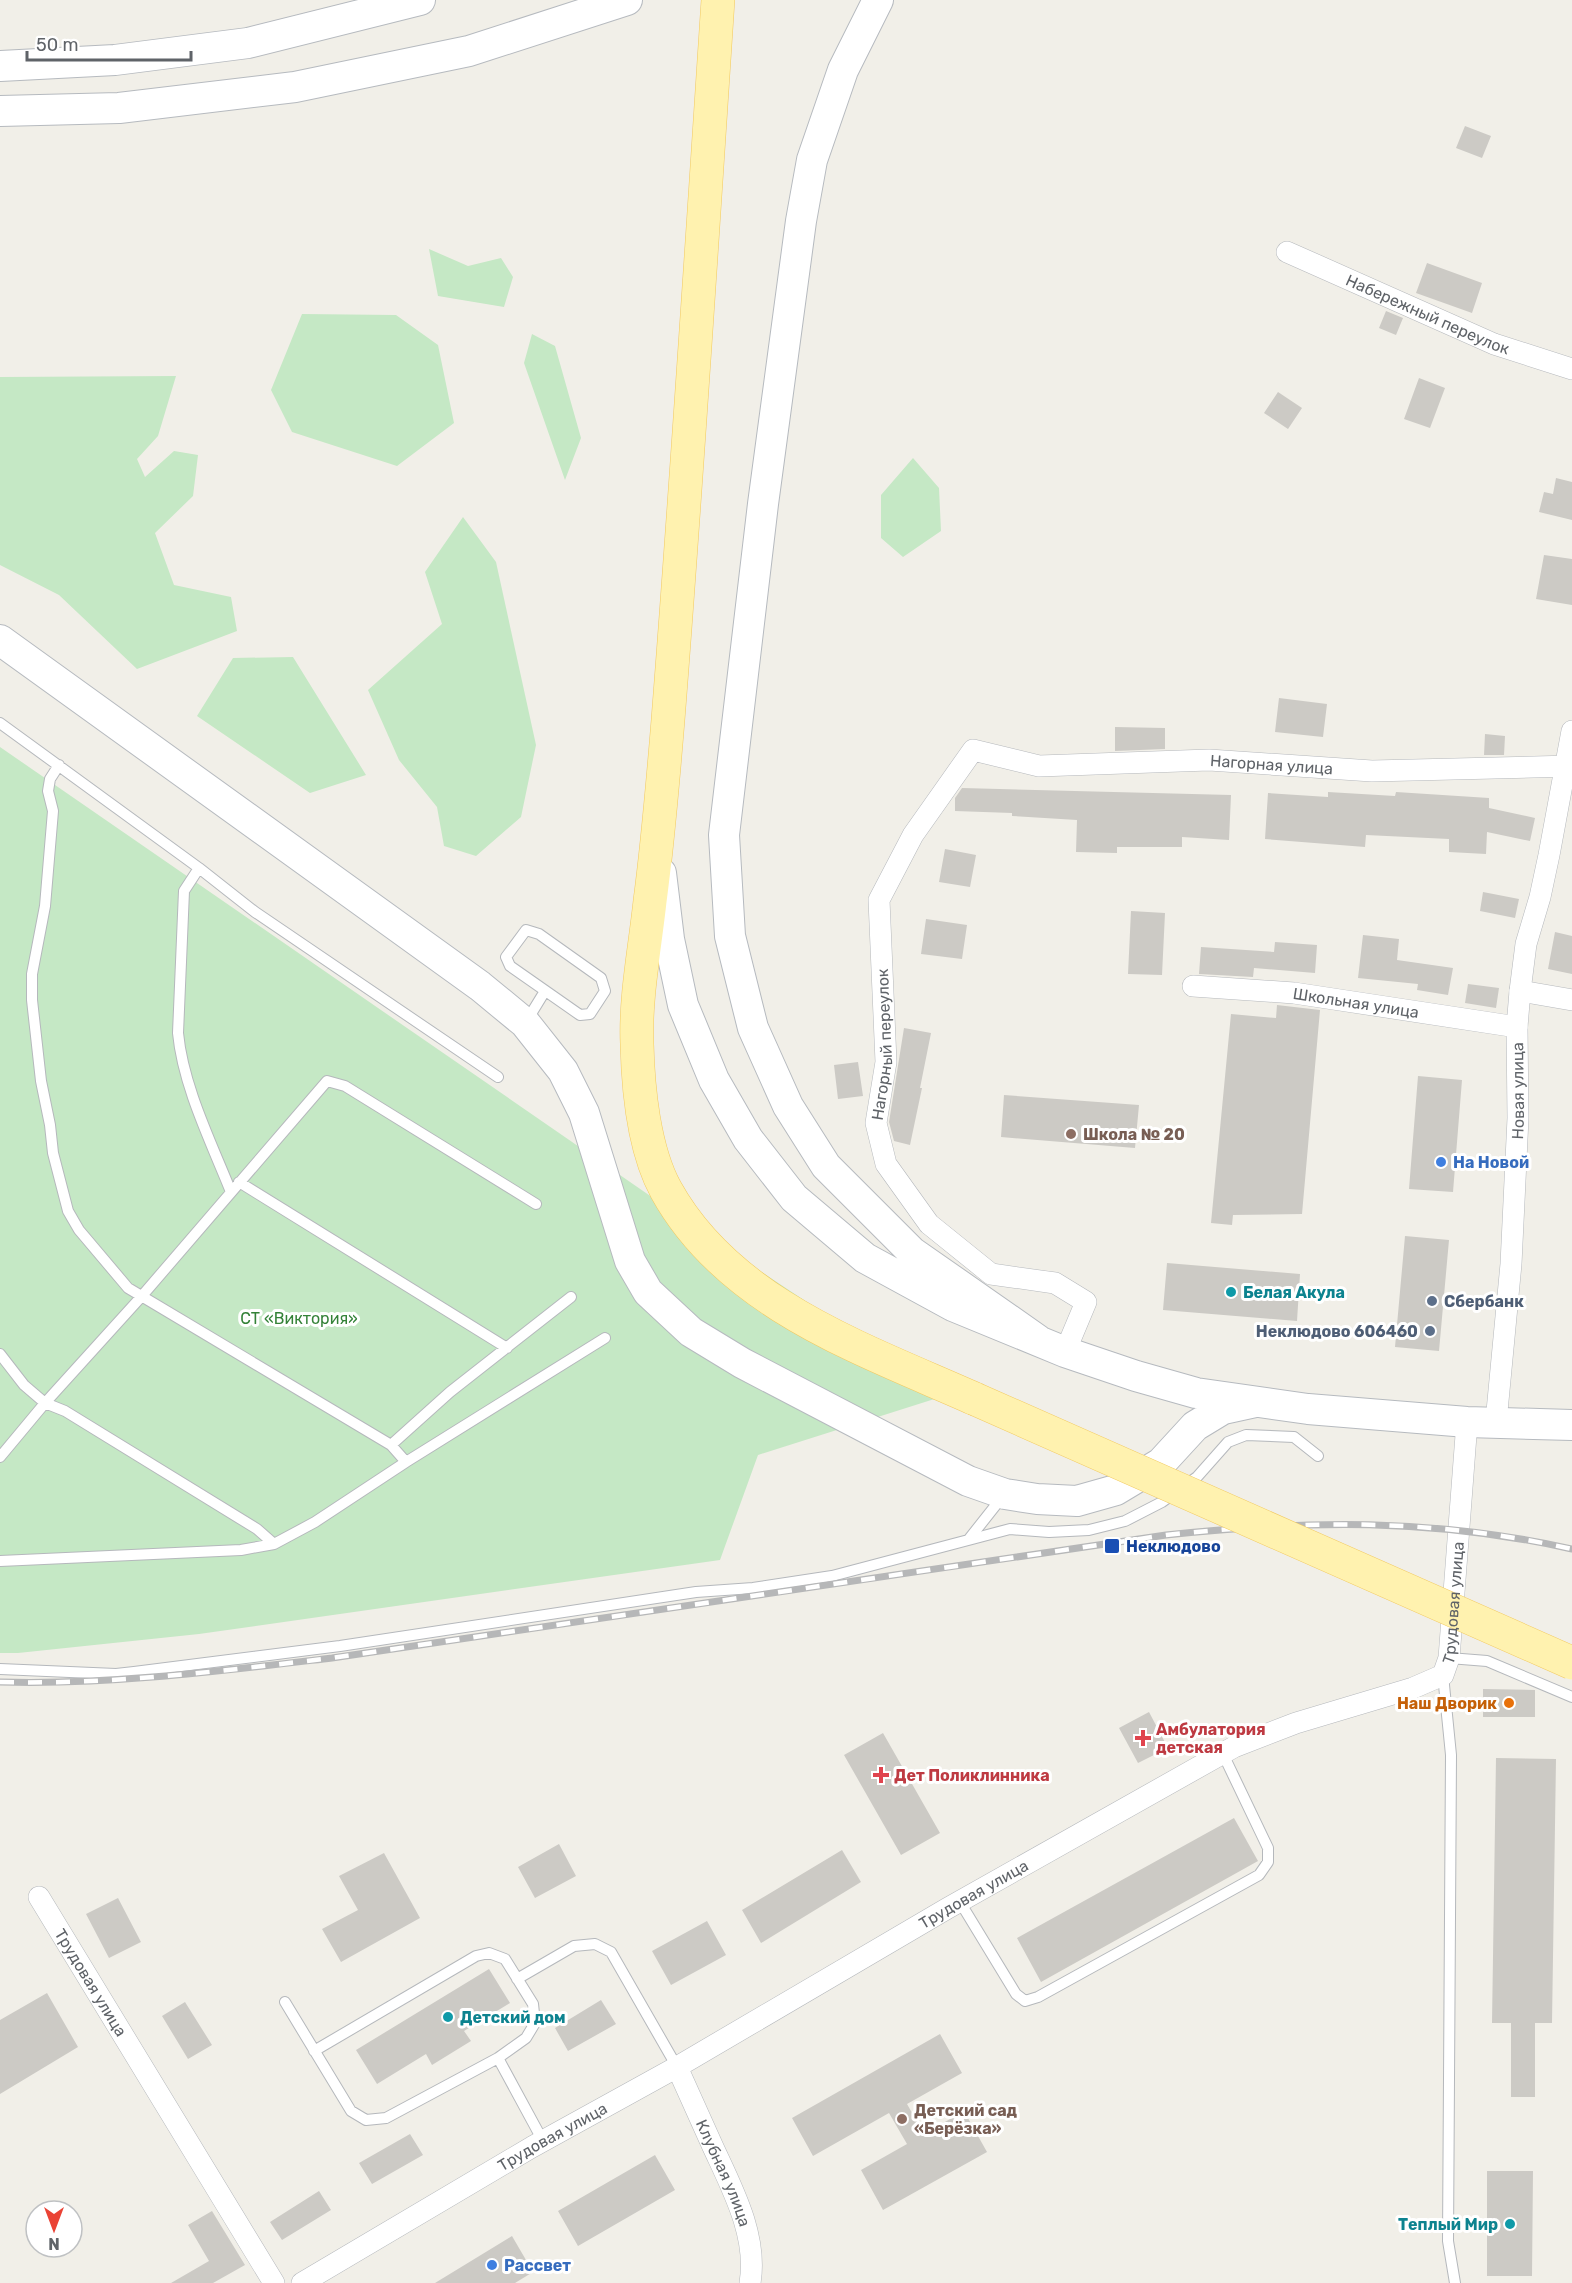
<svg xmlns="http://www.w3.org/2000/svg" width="1572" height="2283" viewBox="0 0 1572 2283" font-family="Rubik,sans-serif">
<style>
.green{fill:#c5e8c5}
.building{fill:#cccac5}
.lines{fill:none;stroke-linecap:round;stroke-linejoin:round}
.lane-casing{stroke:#b5b8bc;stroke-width:12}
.street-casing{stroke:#b5b8bc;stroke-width:22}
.secondary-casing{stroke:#b6babf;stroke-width:32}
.primary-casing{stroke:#f2c960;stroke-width:34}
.lane{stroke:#fff;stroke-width:10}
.street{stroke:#fff;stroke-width:21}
.secondary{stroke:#fff;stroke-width:30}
.primary{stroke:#fff2af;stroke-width:33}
.rail-casing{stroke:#b6b7b8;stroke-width:7}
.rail{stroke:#fff;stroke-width:4.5;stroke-dasharray:14;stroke-linecap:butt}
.primary-bridge-casing{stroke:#f2c960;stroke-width:34;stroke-linecap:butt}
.primary-bridge{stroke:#fff2af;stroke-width:33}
.education-dot{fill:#8d6e63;stroke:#fff;stroke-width:2}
.shop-dot{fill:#3f7fe0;stroke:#fff;stroke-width:2}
.culture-dot{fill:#0f9aa8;stroke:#fff;stroke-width:2}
.service-dot{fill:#5c6f8a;stroke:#fff;stroke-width:2}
.transit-dot{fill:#1a4fb4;stroke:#fff;stroke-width:2}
.food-dot{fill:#e8710a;stroke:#fff;stroke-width:2}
.health-dot{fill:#e0444e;stroke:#fff;stroke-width:2}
.labels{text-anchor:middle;stroke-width:6;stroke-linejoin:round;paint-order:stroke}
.street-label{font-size:16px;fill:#5f6368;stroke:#fff}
.education-label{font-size:16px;font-weight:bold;fill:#785e54;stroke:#fff;text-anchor:start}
.shop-label{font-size:16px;font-weight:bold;fill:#366cbe;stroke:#fff;text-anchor:start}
.culture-label{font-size:16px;font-weight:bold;fill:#0d838f;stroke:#fff;text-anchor:start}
.service-label{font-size:16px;font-weight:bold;fill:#4e5e75;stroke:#fff;text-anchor:start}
.park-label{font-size:16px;fill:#348238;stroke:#fff}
.transit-label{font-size:16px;font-weight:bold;fill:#164399;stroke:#fff;text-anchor:start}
.food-label{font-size:16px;font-weight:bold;fill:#c56008;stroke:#fff;text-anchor:end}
.health-label{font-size:16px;font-weight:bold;fill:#be3a42;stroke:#fff;text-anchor:start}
</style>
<rect width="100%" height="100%" fill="#f1efe8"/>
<path class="green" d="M429,249L468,266L501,258L513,277L504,307L438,296Z
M302,314L396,315L438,345L454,423L397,466L292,432L271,390Z
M532,334L555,346L581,438L565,480L524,363Z
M176,376L158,436L137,459L145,477L174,451L198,455L193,496L155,533L174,585L231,597L237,631L137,669L59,595L0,565V377Z
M913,458L939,488L941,531L903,557L881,538V495Z
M463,517L496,562L536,745L521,817L476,856L444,846L437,807L399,760L368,690L442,624L425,572Z
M293,657L366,775L310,793L197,716L233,658Z
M0,747L730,1251L947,1395L758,1455L720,1560L199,1634L18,1653H0Z"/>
<path class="building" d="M1465,126L1491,136L1482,158L1456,148Z
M1427,263L1482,283L1472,313L1416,293Z
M1386,311L1403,318L1396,335L1379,328Z
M1419,378L1445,388L1430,428L1404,419Z
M1278,392L1302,408L1288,429L1264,413Z
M1556,478L1572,482V520L1539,512L1544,492L1553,494Z
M1544,555L1572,559V605L1536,599Z
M1279,698L1327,704L1323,737L1275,732Z
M1115,727L1165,728V749L1115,751Z
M1485,734L1505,736L1504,755H1484Z
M962,788L1231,795L1229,840L1182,837V847H1117V853L1076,852L1077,820L1012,816V813L955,811V798Z
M1328,792L1395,796L1396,792L1489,798V808L1535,818L1530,841L1487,832L1486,854L1449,852V839L1366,835L1365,847L1265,839L1268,793L1328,797Z
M945,849L976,855L970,887L939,882Z
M1483,892L1519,899L1515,918L1480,911Z
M1131,911L1165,913L1162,975L1128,974Z
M926,919L967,925L962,959L921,954Z
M1555,932L1572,936V974L1548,969Z
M1363,935L1399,939L1397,960L1453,968L1448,995L1417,990L1418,984L1358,978Z
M1275,942L1317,945L1315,973L1254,968L1253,977L1199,974L1201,947L1274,952Z
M1468,984L1499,988L1496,1008L1465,1003Z
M1277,1005L1320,1010L1302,1214L1233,1215L1232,1225L1211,1223L1231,1014L1276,1018Z
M904,1028L931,1033L920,1088H922L910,1145L894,1141L889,1122Z
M858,1062L863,1096L838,1099L834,1065Z
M1418,1076L1462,1080L1453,1192L1409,1189Z
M1004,1095L1139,1105L1135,1148L1001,1137Z
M1405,1236L1449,1240L1439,1351L1395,1347Z
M1167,1263L1300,1274L1297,1321L1163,1310Z
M1483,1689L1535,1690V1717H1483Z
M1149,1712L1168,1748L1138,1763L1119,1728Z
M883,1733L940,1833L901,1855L844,1755Z
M1496,1758L1556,1759L1552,2023H1535V2097H1511V2023H1492Z
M1234,1818L1258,1861L1041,1982L1017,1938Z
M559,1844L576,1876L535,1898L518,1867Z
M842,1850L861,1882L761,1943L742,1910Z
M384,1853L420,1918L341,1962L322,1929L358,1910L339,1876Z
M118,1898L141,1942L109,1958L86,1914Z
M707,1921L726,1955L671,1985L652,1951Z
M489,1969L510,2003L464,2031L471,2041L432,2065L426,2054L377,2084L356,2050Z
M47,1993L78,2047L0,2094V2020Z
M601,2000L616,2024L568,2051L555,2028Z
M185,2002L212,2045L188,2059L162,2016Z
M940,2034L962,2073L907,2104L924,2134L964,2111L987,2152L883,2210L861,2170L907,2144L889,2113L813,2156L792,2118Z
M410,2134L423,2155L372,2184L359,2163Z
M655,2155L675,2190L578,2246L558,2211Z
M1487,2171H1533L1532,2276H1487Z
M319,2191L331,2210L282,2240L270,2222Z
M212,2211L245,2265L213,2283H171L209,2261L188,2225Z
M512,2236L533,2272L515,2283H435Z"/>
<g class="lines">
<g class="lane-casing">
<path id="lane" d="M0,723L199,868L255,912L498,1077
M59,765L50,779L48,791L53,811L45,906L32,974V1000L41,1081L50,1125L53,1153L68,1211L79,1230L128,1288L391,1445L406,1462
M199,868L184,891L178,1033C183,1086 211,1142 231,1192
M526,930L539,934L601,978L605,991L590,1014L580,1015L510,966L506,957Z
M526,1022L545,991
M239,1182L507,1348
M0,1354L24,1385L45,1403L0,1457
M391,1445L450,1392L571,1297
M969,1539L1003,1496
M274,1544L257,1529L65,1411L45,1403L141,1297L327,1081L345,1086L536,1204
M0,1561L241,1550L274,1544L315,1522L406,1462L605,1338
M1449,1658L1487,1661L1572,1697
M0,1669L116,1674L134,1672L340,1646L696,1592L753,1588L832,1576L1010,1529L1049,1532L1089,1530L1125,1521L1162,1502L1197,1477L1228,1442L1246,1435L1294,1437L1318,1456
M1443,1675L1451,1755L1448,2241L1455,2283
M960,1902L1016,1994L1025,2001L1038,1997L1259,1875L1268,1862V1848L1223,1754
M517,1979L574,1946L595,1944L611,1952L677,2067
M285,2002L351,2111L366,2120L386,2118L498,2058L526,2038L535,2023L533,2004L505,1959L489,1953L476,1956L314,2051
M498,2058L543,2141"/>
</g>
<g class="street-casing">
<g id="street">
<path id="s1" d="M1287,252L1494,344L1572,369"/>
<path id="s2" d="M1193,986L1294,993L1517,1027"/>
<path d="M1520,991L1572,1000"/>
<path id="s3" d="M1065,1352L1086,1302L1055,1283L991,1274L929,1224L886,1164L876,1123L886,1062L879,900L913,835L973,750L1039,766L1209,760L1372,771L1572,766"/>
<path id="s4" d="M1496,1422L1511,1264L1518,1118L1517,1027L1520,991L1526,944L1540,897L1549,855L1572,731"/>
<path id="s5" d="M39,1897L274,2283"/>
<path id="s6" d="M677,2067C689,2094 701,2120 713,2147C732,2188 758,2236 750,2283"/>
<path id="s7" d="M302,2283L532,2147L677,2067L948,1908L1234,1747L1296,1723L1413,1688L1443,1675L1449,1658L1467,1422"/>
</g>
</g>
<g class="secondary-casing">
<path id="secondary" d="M878,0L843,70L812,160L801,221L763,504L724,835L730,936L753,1028L788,1106L826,1166L912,1252L1038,1340
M0,66L115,60L248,43L420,0
M0,111L119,108L295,87L469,51L627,0
M0,640L480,986L525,1023L563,1071L584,1113L630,1261L648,1292L691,1332L742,1363L968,1481L1005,1494L1037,1499L1077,1501L1116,1490L1161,1463L1195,1426L1223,1409L1255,1402
M661,873L669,939L683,1005L714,1080L748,1139L794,1198L865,1258L953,1306L1065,1352L1136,1376L1196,1393L1308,1409L1467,1422L1572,1425"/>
</g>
<g class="primary-casing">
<path id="primary" d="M718,0C702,240 687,480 668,720C663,781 658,841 650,901C645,948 635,997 637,1044C638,1088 644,1150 666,1190C729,1304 863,1349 975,1399"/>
</g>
<use href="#lane" class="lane"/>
<use href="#street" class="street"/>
<use href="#secondary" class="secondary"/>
<use href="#primary" class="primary"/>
<g class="rail-casing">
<path id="rail" d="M0,1682C111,1685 221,1671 332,1658L1166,1535C1307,1520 1432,1518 1572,1549"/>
</g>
<use href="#rail" class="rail"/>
<g class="primary-bridge-casing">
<path id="primary-bridge" d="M975,1399L1572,1663"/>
</g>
<use href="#primary-bridge" class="primary-bridge"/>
</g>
<g class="education-dot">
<circle cx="1071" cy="1134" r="6"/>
<circle cx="902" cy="2119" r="6"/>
</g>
<g class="shop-dot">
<circle cx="1441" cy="1162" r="6"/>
<circle cx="492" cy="2265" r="6"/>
</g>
<g class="culture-dot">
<circle cx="1231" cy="1292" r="6"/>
<circle cx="448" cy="2017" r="6"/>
<circle cx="1510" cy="2224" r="6"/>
</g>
<g class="service-dot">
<circle cx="1432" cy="1301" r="6"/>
<circle cx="1430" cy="1331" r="6"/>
</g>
<rect class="transit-dot" x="1104" y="1538" width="16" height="16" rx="3"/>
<circle class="food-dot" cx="1509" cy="1703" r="6"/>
<g class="health-dot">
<path d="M1140 1729h6v6h6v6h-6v6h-6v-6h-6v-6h6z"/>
<path d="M878 1766h6v6h6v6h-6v6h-6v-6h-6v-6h6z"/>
</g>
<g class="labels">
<g class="street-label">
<text dy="6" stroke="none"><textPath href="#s1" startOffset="154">Набережный переулок</textPath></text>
<text dy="6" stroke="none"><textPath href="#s3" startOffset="1053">Нагорная улица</textPath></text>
<text dy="6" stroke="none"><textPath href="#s2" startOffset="164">Школьная улица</textPath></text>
<text dy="6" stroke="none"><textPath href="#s3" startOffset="430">Нагорный переулок</textPath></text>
<text dy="6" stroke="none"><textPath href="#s4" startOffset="332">Новая улица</textPath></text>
<text dy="6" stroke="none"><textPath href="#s7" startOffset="1370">Трудовая улица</textPath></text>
<text dy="6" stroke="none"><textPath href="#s7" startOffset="776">Трудовая улица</textPath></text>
<text dy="6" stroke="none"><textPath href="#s5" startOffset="100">Трудовая улица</textPath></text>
<text dy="6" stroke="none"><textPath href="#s7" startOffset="290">Трудовая улица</textPath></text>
<text dy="6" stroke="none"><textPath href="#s6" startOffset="116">Клубная улица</textPath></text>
</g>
<g class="education-label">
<text x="1083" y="1140">Школа № 20</text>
<text x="914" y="2116">Детский сад<tspan x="914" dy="18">«Берёзка»</tspan></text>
</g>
<g class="shop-label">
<text x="1453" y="1168">На Новой</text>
<text x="504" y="2271">Рассвет</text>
</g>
<g class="culture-label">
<text x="1243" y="1298">Белая Акула</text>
<text x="460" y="2023">Детский дом</text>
<text x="1498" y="2230" text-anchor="end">Теплый Мир</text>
</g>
<g class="service-label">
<text x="1444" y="1307">Сбербанк</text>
<text x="1418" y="1337" text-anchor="end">Неклюдово 606460</text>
</g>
<g class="park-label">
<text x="299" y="1324">СТ «Виктория»</text>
</g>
<g class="transit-label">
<text x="1126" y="1552">Неклюдово</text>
</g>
<g class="food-label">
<text x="1497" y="1709">Наш Дворик</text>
</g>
<g class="health-label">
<text x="1156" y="1735">Амбулатория<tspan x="1156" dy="18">детская</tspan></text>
<text x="894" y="1781">Дет Поликлинника</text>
</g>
</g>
<g transform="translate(54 2229) rotate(180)"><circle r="28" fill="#ffffff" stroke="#bfc1c3" stroke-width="1.5"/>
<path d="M0-4.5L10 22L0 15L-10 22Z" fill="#ea4335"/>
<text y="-9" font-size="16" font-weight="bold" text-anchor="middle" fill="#5f6368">N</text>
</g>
<path d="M27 51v9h164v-9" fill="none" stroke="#5f6368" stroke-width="3"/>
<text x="36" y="51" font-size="18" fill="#5f6368" stroke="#ffffff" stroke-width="4.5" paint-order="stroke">50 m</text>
</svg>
